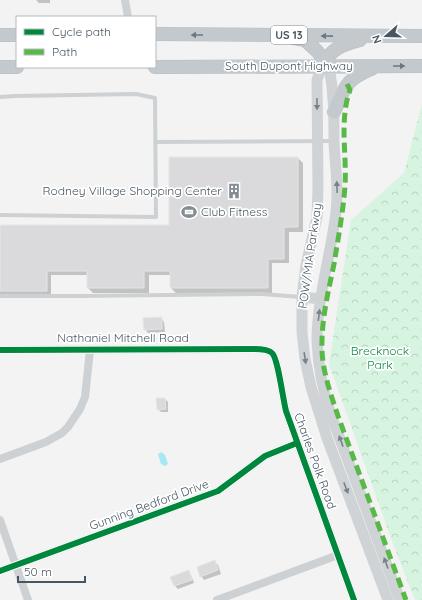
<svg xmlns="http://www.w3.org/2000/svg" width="422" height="600" viewBox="0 0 422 600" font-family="Quicksand,sans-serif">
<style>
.forest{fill:url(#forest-crowns)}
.water{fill:url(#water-ripples)}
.shadow{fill:#0003}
.building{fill:#dadadc;stroke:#e4e5e5}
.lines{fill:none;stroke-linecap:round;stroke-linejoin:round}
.trunk-casing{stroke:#b6bdc3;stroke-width:14}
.service{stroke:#ced1d4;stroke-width:4}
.minor{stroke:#ced1d4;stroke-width:8}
.secondary{stroke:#cfd3d5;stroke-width:11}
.trunk{stroke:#c4c9cd;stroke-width:13}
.quiet{stroke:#58b947;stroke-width:5;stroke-dasharray:10 5;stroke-linecap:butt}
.cycleway-casing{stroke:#fff;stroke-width:8}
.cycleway{stroke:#00873e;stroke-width:6}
.oneway{fill:#6c7881}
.oneway2{fill:#77828a}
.labels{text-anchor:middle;stroke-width:3.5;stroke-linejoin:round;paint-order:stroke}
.shield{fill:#fff;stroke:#7e8990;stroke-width:1}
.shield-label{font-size:11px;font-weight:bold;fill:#475661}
.street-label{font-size:12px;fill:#475661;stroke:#fff}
.poi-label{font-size:12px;fill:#475661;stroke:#fff;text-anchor:end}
.park-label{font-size:12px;fill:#0f8646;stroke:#fff}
</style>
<defs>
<pattern id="forest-crowns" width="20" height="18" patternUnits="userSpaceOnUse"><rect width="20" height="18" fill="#d6f4e0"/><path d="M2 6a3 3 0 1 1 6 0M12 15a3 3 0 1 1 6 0" fill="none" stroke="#b9d3c3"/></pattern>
<pattern id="water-ripples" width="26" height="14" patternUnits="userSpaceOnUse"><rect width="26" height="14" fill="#a7e7f4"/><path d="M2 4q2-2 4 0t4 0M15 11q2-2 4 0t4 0" fill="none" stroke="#8abec9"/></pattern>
</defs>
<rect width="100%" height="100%" fill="#f3f3f3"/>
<path class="forest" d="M422,104V600H415L392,541L329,364L351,220L404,173Z"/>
<path class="water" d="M161,452L165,455L168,464L165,466L161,464L158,454Z"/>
<path class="shadow" d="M36,0H50V3H39Z
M298,158L303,163V232H289V263H272V293H176L171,288V275H149V293H93L88,288V275H51V296H0V226H170Z
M161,318L164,322L165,332L148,333L145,329Z
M165,399L168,402V412H161L158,409Z
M214,561L218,565L221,574L204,580L201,576Z
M188,571L191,575L194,583L178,589L175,586L172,577Z"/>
<path class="building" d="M169,157H298V227H284V259H268V288H170V271H144V288H87V271H47V291H0V225H169Z
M162,317V329L144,330L143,318Z
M156,398H165L166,409L157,410Z
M215,560L218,570L200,577L197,567Z
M189,570L192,580L174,586L170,577Z"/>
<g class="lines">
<g class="trunk-casing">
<path id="trunk" d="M155,34L422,36
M0,35H17
M294,38L305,40L317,51L329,66
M322,66C331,48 342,45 360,40
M0,67H17
M155,67L422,66
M334,112C346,85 345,80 373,68"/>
</g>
<path class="service" d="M0,97L15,96L136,94L155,98L156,217L0,215
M155,142L333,141
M0,296H80L262,294L301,297"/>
<path class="minor" d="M125,0L128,17
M0,350L254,349C260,349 268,349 272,353C278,358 283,400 286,411L354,600
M0,459L46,442L62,433L68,427L80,409L85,397L90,350
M0,520L28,600
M0,571L218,491L265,456L297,443
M217,600L338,555"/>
<path class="secondary" d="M322,66L317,80L318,188L317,217L306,265L302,297V332L305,359L311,387L327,438L388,600
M329,66C334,93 334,115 334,142C335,165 339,188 336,212C331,255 317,297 317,341C318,367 323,391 331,415L400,600
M302,297L321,299"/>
<use href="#trunk" class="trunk"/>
<path class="quiet" d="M347,84L350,90C339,120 347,155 345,186C343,213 338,239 334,264C328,293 321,321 322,351C323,373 331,395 338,416L406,600"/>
<g class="cycleway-casing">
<path id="cycleway" d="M0,350L254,349C260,349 268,349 272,353C278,358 283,400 286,411L354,600
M0,571L218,491L265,456L297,443"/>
</g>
<use href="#cycleway" class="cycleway"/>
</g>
<defs><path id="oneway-solid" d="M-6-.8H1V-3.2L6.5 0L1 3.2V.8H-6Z"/></defs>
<g class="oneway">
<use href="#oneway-solid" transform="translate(197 35) rotate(-180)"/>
<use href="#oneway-solid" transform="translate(327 36) rotate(-179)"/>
<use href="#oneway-solid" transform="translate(399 66)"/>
</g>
<g class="oneway2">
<use href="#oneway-solid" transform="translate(317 104) rotate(90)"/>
<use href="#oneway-solid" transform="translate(337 187) rotate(-92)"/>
<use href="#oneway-solid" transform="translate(319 315) rotate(-83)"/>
<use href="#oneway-solid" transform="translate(305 358) rotate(81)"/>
<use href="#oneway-solid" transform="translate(341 441) rotate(-110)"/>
<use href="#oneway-solid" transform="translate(346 488) rotate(69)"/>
<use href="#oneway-solid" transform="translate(386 563) rotate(-110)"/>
</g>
<defs>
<g id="building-bare" transform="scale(1.2)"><path d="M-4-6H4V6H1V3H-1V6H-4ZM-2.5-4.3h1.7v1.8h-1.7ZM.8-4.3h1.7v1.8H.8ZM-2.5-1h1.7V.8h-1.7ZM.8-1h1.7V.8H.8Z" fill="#838d94" stroke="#fff" stroke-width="2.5" paint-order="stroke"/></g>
<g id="stadium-bare" transform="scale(1.2)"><path d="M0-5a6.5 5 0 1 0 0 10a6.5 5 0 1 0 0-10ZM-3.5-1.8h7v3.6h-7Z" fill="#838d94" stroke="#fff" stroke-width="2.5" paint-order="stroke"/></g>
</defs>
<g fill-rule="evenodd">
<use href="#building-bare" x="234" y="191"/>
<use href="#stadium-bare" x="189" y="212"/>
</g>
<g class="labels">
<rect class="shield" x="271" y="26" width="36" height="18" rx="3"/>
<g class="shield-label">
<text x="289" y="39">US 13</text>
</g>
<g class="street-label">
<text x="289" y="70">South Dupont Highway</text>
<text transform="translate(310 256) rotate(-82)" y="4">POW/MIA Parkway</text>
<text x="123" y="342">Nathaniel Mitchell Road</text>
<text transform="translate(315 461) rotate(70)" y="4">Charles Polk Road</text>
<text transform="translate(149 505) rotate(-20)" y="4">Gunning Bedford Drive</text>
</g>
<g class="poi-label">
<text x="222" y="195">Rodney Village Shopping Center</text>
<text x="201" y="216" text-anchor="start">Club Fitness</text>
</g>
<g class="park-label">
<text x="380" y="355">Brecknock<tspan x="380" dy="14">Park</tspan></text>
</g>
</g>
<rect x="16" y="16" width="140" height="52" fill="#ffffff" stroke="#b5bbc0"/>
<rect x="24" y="29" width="20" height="6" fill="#00873e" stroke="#b5bbc0"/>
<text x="52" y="36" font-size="12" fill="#475661">Cycle path</text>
<rect x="24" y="49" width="20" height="6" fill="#58b947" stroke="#b5bbc0"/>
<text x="52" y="56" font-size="12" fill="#475661">Path</text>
<g transform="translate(386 36) rotate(250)" stroke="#ffffff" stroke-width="3" paint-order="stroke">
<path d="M0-3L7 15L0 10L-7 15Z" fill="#475661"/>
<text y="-6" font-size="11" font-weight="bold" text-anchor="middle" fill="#475661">N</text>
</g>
<path d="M18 576v6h67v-6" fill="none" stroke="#475661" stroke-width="2"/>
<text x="24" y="576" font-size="12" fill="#475661" stroke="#ffffff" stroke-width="3" paint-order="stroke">50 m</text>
</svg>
